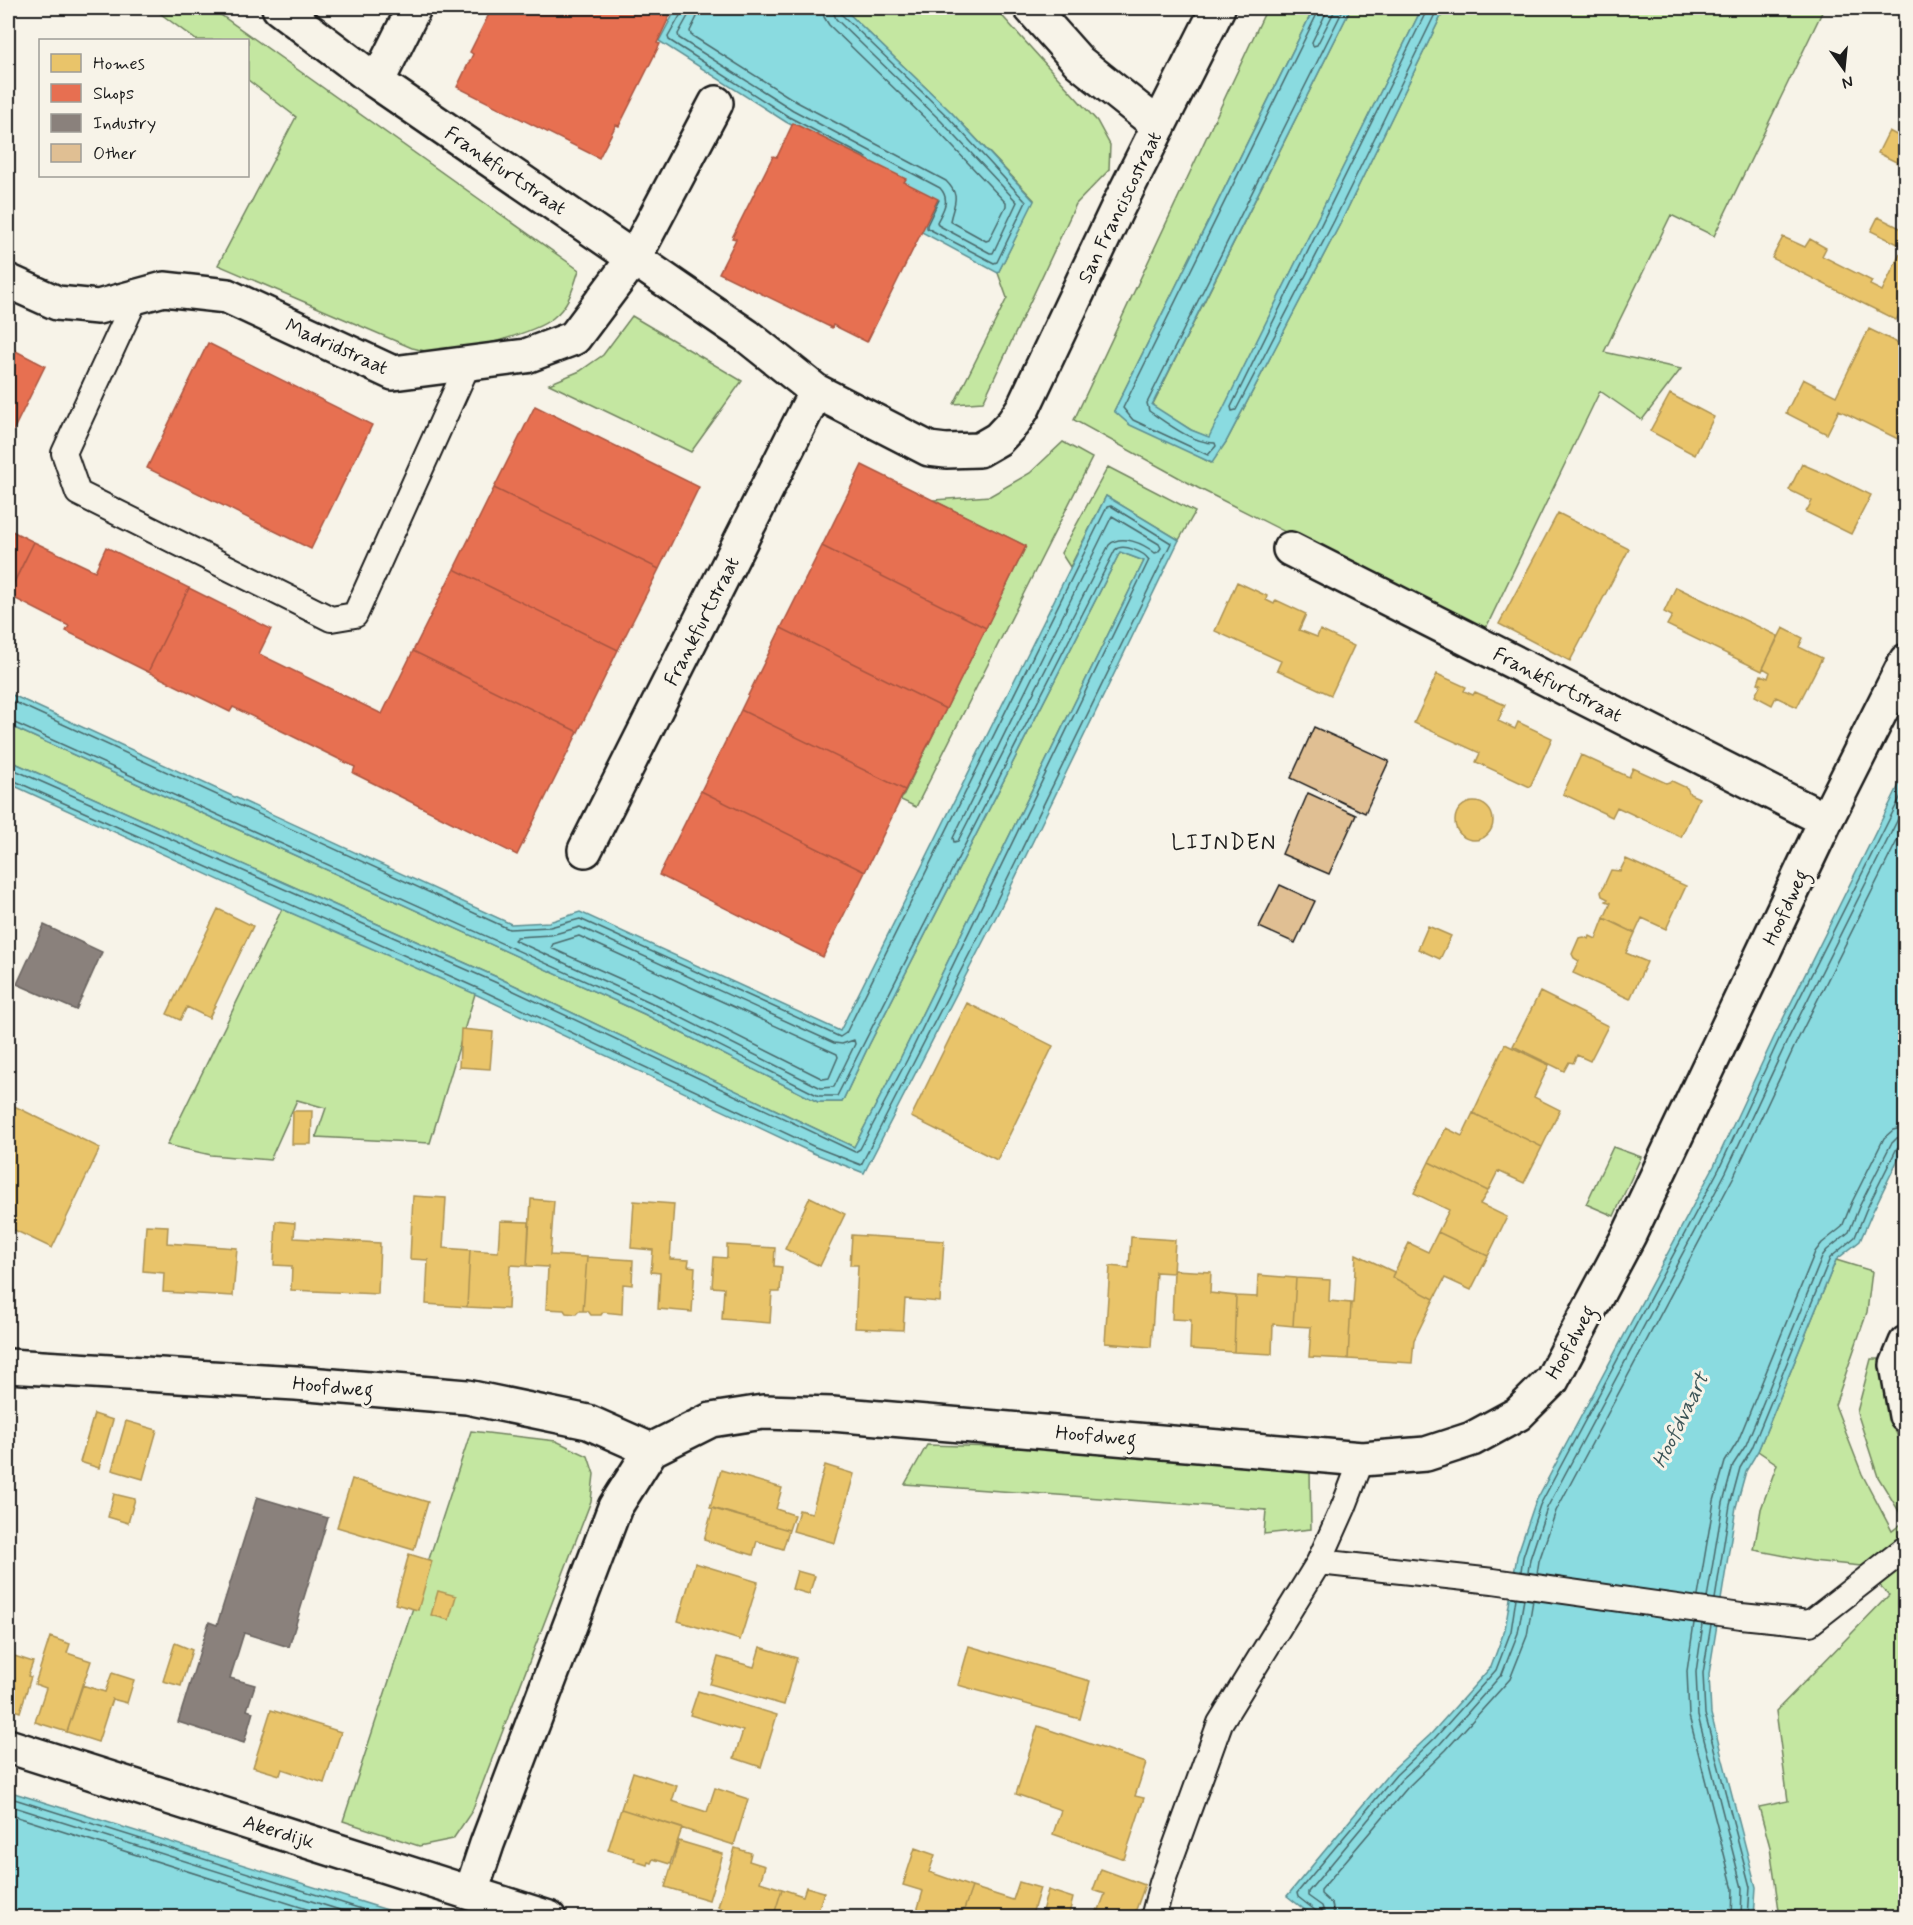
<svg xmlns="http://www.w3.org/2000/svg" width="1913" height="1925" viewBox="0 0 1913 1925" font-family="Mynerve,sans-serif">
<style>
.green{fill:#c4e7a1;stroke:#70825e;stroke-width:1.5}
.water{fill:#8adbe0;stroke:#5e8f92;stroke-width:1.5}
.homes{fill:#e9c46a;stroke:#ac9253;stroke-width:1.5}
.shops{fill:#e76f51;stroke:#aa5641;stroke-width:1.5}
.industry{fill:#8a817c;stroke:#69635f;stroke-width:1.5}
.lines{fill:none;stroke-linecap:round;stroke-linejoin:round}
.shore{stroke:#48686a;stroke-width:1.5}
.building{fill:#e0bf93;stroke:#1c1c1c;stroke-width:1.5}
.lane-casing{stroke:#1c1c1c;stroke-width:28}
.street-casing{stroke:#1c1c1c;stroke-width:38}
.secondary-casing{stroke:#1c1c1c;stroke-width:38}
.lane{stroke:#f7f3e8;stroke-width:24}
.street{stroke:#f7f3e8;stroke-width:33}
.secondary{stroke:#f7f3e8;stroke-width:33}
.labels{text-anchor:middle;stroke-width:6;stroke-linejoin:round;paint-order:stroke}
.street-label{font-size:20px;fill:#1c1c1c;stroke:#f7f3e8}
.water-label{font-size:21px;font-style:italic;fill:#3d5557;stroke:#f7f3e8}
.quarter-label{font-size:22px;letter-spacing:1.5px;fill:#1c1c1c;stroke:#f7f3e8}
</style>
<rect width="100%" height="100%" fill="#f7f3e8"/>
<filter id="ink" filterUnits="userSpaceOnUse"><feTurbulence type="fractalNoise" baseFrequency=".0167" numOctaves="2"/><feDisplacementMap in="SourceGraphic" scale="12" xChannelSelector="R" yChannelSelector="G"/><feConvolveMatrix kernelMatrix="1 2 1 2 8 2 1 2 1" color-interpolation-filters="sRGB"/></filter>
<g filter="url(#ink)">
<path class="green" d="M153,8H211L579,270C573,289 569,305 553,318C535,333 464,352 439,353C431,353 421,350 412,348L218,265L296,117L248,80V40H196Z
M843,8H995L1097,121L1110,145L1109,170L1076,204L983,402L954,404L1007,298L998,273L1034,200L951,112Z
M1267,8H1314L1114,411L1211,463L1226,442L1340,224L1445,8H1824L1714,236L1671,215L1604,352L1681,369L1642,420L1600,391L1484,632L1198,488L1074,420Z
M1351,8H1422L1209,438L1191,430L1152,406Z
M632,316L742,381L691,452L549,384L580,371L603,355Z
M1063,442L1092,458L916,807L901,800L1026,546L933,500L990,496L1030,473Z
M1108,467L1195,512L1179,540L1106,496L1070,567L1061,553Z
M1120,552L1144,561L901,1057L854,1147L499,978L8,760V725L644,1014L818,1102H842L869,1045Z
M282,909L474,987L475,994L430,1143L316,1137L326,1108L297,1100L270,1160L211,1155L167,1145Z
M1613,1147L1641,1157L1614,1216L1586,1204Z
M1836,1260L1872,1271L1867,1312L1835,1405L1862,1474L1892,1531L1905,1521L1878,1477L1857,1412L1871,1359H1879L1891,1419L1905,1456V1917H1780L1770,1847L1759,1807L1788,1801L1776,1711L1889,1595L1861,1566L1812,1561L1754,1550L1761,1509L1777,1464L1758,1451Z
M471,1431L556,1441L588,1456L594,1474L591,1501L472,1811L453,1839L419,1846L343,1821Z
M927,1445L1067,1449L1310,1470L1311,1529L1264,1534L1266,1510L905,1484Z"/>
<path class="water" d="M670,8H843L951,112L1034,201L998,273L918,230L933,200L786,122L659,41L675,11Z
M1314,8H1351L1152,405L1191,430L1209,437L1422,8H1445L1340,224L1226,442L1212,463L1130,425L1114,411Z
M1106,496L1179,540L999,911L864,1173L813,1153L475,994L282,909L8,783V760L499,978L854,1147L901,1057L1144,561L1120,552L869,1045L842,1102H818L644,1014L8,725V693L511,924L549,922L580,912L840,1031Z
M1905,773V1145L1872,1213L1860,1241L1836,1260L1758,1451L1746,1471L1736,1507L1709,1674L1711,1714L1756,1887L1754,1917H1314L1287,1896L1391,1771L1430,1735L1491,1667L1505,1629L1517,1556L1535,1503L1714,1166L1776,1033Z
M8,1791L368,1904L410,1917H8Z"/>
<path class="homes" d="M1889,131L1906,140V167L1878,153Z
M1878,217L1906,231V248L1871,231Z
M1783,237L1805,247L1810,239L1826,248L1822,256L1872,281L1870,285L1882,291L1900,254L1906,256V302L1896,320L1772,258Z
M1869,329L1906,347V424L1898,439L1839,410L1827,434L1786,413L1803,379L1836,396Z
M1670,394L1714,417L1695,455L1650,431Z
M1802,464L1825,474L1826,473L1871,495L1851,534L1806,512L1812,501L1789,490Z
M1558,513L1629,549L1570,661L1499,624Z
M1237,582L1267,596L1266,600L1274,604L1276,600L1306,614L1299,630L1317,637L1320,630L1354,646L1331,695L1277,670L1281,661L1215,631Z
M1676,587L1778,636L1762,671L1667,625L1672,616L1664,612Z
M1783,628L1803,638L1799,647L1822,658L1797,707L1776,697L1772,705L1755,696L1761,684L1758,683L1761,675L1768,678L1770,672L1763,668Z
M1437,674L1466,687L1464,691L1473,695L1475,692L1505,705L1498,721L1515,729L1518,722L1552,738L1530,787L1476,762L1480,753L1414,723Z
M1581,755L1629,777L1633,768L1666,783L1672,781L1687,788L1690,794L1699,798L1681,837L1617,807L1612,817L1563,794Z
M1455 821a19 19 0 1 1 38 0a19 19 0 1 1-38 0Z
M1626,859L1686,886L1666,929L1642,918L1635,933L1604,918L1611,903L1606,901L1608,899L1602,896L1601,892L1611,870L1620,871Z
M218,909L253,926L209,1018L187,1007L180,1020L167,1014Z
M1604,918L1635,933L1626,953L1647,962L1630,999L1573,973L1579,961L1574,958L1572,954L1579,938L1584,937L1589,939L1590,936L1596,939Z
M1428,926L1451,936L1440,959L1418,949Z
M1540,992L1608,1026L1590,1061L1577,1055L1573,1063L1569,1062L1564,1071L1513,1046Z
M967,1003L1053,1046L997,1160L911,1117Z
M461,1029L493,1032L490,1069L459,1067Z
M1505,1044L1549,1065L1534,1097L1560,1110L1542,1147L1473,1113Z
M8,1103L100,1148L52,1248L8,1227Z
M293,1111H312L311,1144H292Z
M1473,1113L1542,1147L1524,1183L1498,1171L1488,1191L1429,1162L1446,1128L1462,1136Z
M1429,1162L1488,1191L1480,1204L1507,1217L1488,1256L1438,1232L1449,1210L1414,1193Z
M413,1196L446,1198L443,1248L470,1250L467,1307L426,1304L428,1260L410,1259Z
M810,1197L845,1214L820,1266L785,1249Z
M531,1199L554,1201L550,1255L587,1257L583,1311H579L576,1314L566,1313L564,1310L546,1309L548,1267L527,1266Z
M634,1201L674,1204L670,1259L689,1260L688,1266L695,1267L692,1312L658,1309L660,1273L651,1272L653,1250L631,1248Z
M276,1221L295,1223L294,1238L380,1243L378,1294L291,1290L292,1266L274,1265Z
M500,1221L529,1222L527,1266L510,1265L508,1309L467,1307L470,1250L498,1252Z
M146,1225L168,1226L167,1243L237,1248L233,1296L163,1292L164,1273L143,1271Z
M1438,1232L1488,1256L1471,1290L1445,1278L1434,1299L1392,1277L1409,1243L1428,1252Z
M852,1235L944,1241L940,1302L905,1299L903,1330L855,1328L858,1265H850Z
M1131,1237L1175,1240L1173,1273L1156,1272L1151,1347L1105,1343L1110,1266L1129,1268Z
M727,1245L775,1248L774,1266L782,1267L780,1292H772L770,1323L722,1319L724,1288L712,1287L714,1257L727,1258Z
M1356,1254L1394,1272L1392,1277L1434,1299L1414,1340L1412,1363L1348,1359L1351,1303H1353Z
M587,1257L633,1260L632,1285L623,1284L622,1314L603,1312L601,1315H591L588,1311H583Z
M1174,1270L1211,1272L1210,1293L1236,1296L1234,1352L1190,1349L1191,1320L1172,1319Z
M1258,1275L1296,1278L1293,1326L1273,1324L1272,1354L1234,1352L1236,1296L1257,1297Z
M1296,1278L1330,1280L1329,1301L1351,1303L1348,1359L1309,1357L1311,1327L1293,1326Z
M94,1414L113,1420L99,1468L80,1462Z
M126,1421L157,1430L143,1479L112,1470Z
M825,1465L854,1474L835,1543L793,1531L799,1510L812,1513Z
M721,1470L782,1488L776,1509L794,1515L789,1530L710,1508Z
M352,1479L428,1502L414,1550L337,1527Z
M114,1494L135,1499L128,1523L108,1517Z
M713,1508L789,1530L783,1549L757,1541L753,1555L704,1540Z
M409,1554L432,1561L418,1610L395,1604Z
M695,1563L758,1582L740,1640L678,1621Z
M797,1571L815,1576L809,1594L792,1589Z
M438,1591L456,1596L449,1620L431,1615Z
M50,1637L70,1644L67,1653L91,1661L67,1732L35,1722L46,1688L35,1684Z
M175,1643L192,1650L181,1686L163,1681Z
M969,1646L1090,1681L1080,1719L958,1685Z
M760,1647L797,1658L784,1705L710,1684L718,1657L754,1667Z
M8,1654L33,1662L28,1676L31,1677L20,1712L8,1708Z
M112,1673L134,1680L127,1703L112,1699L98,1742L67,1732L82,1685L105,1692Z
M698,1691L777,1715L761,1767L734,1758L743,1731L690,1715Z
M271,1710L341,1732L324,1783L282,1769L280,1775L253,1767Z
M1038,1726L1146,1763L1135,1796L1144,1798L1124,1859L1053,1834L1061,1810L1016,1794Z
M633,1772L677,1786L672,1801L707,1812L715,1788L748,1799L734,1845L621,1809Z
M621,1809L682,1828L670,1864L653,1859L651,1863L648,1862L647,1865L634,1861L635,1858L608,1850Z
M679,1841L723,1854L709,1900L665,1887Z
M735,1848L751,1853L749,1861L765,1866L760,1882L782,1889L773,1918H739L740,1914L718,1907Z
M915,1848L935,1855L929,1872L972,1887L961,1918H915L923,1891L903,1885Z
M1101,1869L1145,1885L1133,1918L1093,1917L1097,1909L1099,1910L1105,1894L1093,1890Z
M1019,1882L1040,1888L1031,1918H961L972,1887L1013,1900Z
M806,1887L824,1892L817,1914L810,1912L808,1918H773L782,1889L803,1896Z
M1048,1890L1073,1898L1068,1918H1040Z"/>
<path class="shops" d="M492,8L673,9L657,43L660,44L619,126L616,125L599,158L457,87L473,54L470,52Z
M793,123L906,179L904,182L938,199L867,342L833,325L832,328L719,273L736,239L732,238L773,156L777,157Z
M208,343L372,425L311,549L147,468Z
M8,347L45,366L8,441Z
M535,406L699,487L659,569L494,488Z
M862,465L1026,546L986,628L822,546Z
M494,488L659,569L618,650L454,569Z
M8,529L34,542L8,594Z
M34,542L95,571L106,547L189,588L148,672L66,631L69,626L8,595Z
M822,546L986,628L946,709L781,628Z
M454,569L618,650L578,732L413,651Z
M189,588L271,629L259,654L382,714L413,651L578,732L517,855L353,773L355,767L233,707L230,712L148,672Z
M781,628L946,709L905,790L741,710Z
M741,710L905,790L865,872L701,791Z
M701,791L865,872L823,957L659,875Z"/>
<path class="industry" d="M44,925L102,952L76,1010L17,984Z
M257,1497L328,1518L289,1647L244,1633L230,1678L255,1685L247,1710L253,1712L244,1743L178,1722L209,1622L217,1625Z"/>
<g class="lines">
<path class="shore" d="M680,8L681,14L668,37L669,40L789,117L867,158
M688,8V16L678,34L679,38L793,110L940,188C951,200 943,210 937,222L938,225L990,253H993L1017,202L941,121L836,19L832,8
M697,8V17L690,31L691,35L797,102L946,181C962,197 953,204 950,221L986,241L989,240L1006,206V203L935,128L829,25L824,17L823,8
M839,8L841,14L947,116L1026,202L997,262L994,263L927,228V225L939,200
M1319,8L1318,12L1123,408L1133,420L1208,455L1216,446L1215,443C1192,443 1168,424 1149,411L1147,403L1344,8
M1326,8L1325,15L1312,42L1313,46L1317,45L1336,8
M1427,8L1426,12L1231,407L1232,411L1236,410L1334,221L1438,8
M1112,516L1159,544L1161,548L1158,552L1155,553C1144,544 1121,533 1109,545L958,841L954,842L953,838Z
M8,699L509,929L550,927L580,919L840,1037L846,1033L1107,507L1111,506L1171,543L993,908L861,1165L815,1147L477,988L8,778
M8,720L647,1009L819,1096H837L1115,550C1123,543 1144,552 1149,560L907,1060L860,1149L855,1152L497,983L8,767
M580,927L834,1043L842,1044L854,1040L855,1044L834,1087L821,1088L650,1002L514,940L517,937L551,935Z
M579,936L837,1054L838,1057L829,1078L823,1079L654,994L551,948L553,944Z
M1521,1571L1523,1557L1540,1505L1719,1169L1781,1035L1906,786
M1528,1572L1530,1559L1547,1508L1726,1172L1788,1039L1906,803
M1537,1574L1539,1561L1556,1511L1734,1176L1796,1043L1906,823
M1698,1596L1714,1501L1725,1462L1738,1441L1815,1252L1822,1243L1842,1227L1852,1202L1884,1138L1893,1130L1906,1127
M1707,1598L1723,1503L1733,1465L1746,1445L1823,1255L1827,1250L1849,1232L1859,1207L1891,1144L1897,1138L1906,1136
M1715,1599L1730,1505L1740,1468L1752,1448L1830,1258L1855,1237L1866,1210L1897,1148L1906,1144
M1694,1623L1687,1671L1689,1716L1733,1889L1732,1918
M1703,1624L1696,1672L1698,1716L1742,1888L1741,1918
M1711,1625L1703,1673L1705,1714L1750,1887L1748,1918
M8,1797L390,1918
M8,1805L365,1918
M8,1814L335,1918
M1318,1918L1316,1911L1298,1897L1297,1893L1396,1775L1434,1739L1496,1670L1511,1631L1516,1598
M1326,1918L1322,1906L1308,1896V1892L1401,1780L1440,1744L1502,1674L1518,1633L1524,1599
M1335,1918L1332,1904L1321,1894V1890L1408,1787L1446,1750L1510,1679L1527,1636L1533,1600"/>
</g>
<path class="building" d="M1314,727L1389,761L1365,813L1291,778Z
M1308,793L1356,815L1329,874L1282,854Z
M1280,885L1315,901L1295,943L1259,927Z"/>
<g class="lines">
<g class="lane-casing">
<path id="lane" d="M137,295L64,453L78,493L331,619L355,615L468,364
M1319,1562L1493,1581L1741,1616L1810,1623L1906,1548
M1153,1918L1162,1883L1220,1723L1319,1562L1344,1506L1362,1459"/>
</g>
<g class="street-casing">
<path id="street" d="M279,8L377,82L747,336L816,391L929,449L946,451L979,450L998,439L1013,423L1023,408L1117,209L1218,8
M1031,8L1079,62L1159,126
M377,82L414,8
M8,281L57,303L98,307L164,289L227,296L393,373L526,356L574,338L634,258L716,103
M1290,549L1826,820
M585,850L816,391
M8,1366L296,1383L467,1397L588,1422L651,1450
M471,1892L487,1844L615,1507L651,1450L711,1420L763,1412L832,1414L1362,1459L1426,1454L1472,1439L1518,1414L1552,1380L1629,1235L1826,820L1906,661"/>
</g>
<g class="secondary-casing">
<path id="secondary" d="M1906,1343L1897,1365L1906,1416
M8,1746L549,1918"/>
</g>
<use href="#lane" class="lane"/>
<use href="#street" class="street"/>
<use href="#secondary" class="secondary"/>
</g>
</g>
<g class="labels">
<g class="street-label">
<text transform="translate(506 170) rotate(34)" y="7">Frankfurtstraat</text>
<text transform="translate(1119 207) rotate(-64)" y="7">San Franciscostraat</text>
<text transform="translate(337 346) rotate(24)" y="7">Madridstraat</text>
<text transform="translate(701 621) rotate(-63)" y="7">Frankfurtstraat</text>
<text transform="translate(1558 684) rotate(27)" y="7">Frankfurtstraat</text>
<text transform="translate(1785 907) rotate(-65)" y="7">Hoofdweg</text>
<text transform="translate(1570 1342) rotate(-61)" y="7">Hoofdweg</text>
<text transform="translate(333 1386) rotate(5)" y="7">Hoofdweg</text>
<text transform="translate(1096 1435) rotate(5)" y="7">Hoofdweg</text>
<text transform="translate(279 1831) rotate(17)" y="7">Akerdijk</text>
</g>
<g class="water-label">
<text transform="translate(1680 1420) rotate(-64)" y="7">Hoofdvaart</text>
</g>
<g class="quarter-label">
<text x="1224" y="849">LIJNDEN</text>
</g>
</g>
<rect width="1913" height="1925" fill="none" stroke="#f7f3e8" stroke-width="30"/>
<rect x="15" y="15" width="1883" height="1895" fill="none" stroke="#1c1c1c" stroke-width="2" filter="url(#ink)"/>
<rect x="39" y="39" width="210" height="138" fill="#f7f3e8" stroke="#9f9d96" stroke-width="1.5"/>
<rect x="51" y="54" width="30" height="18" fill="#e9c46a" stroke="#9f9d96" stroke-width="1.5"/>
<text x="93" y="69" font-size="18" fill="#1c1c1c">Homes</text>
<rect x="51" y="84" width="30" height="18" fill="#e76f51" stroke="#9f9d96" stroke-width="1.5"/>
<text x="93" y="99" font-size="18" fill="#1c1c1c">Shops</text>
<rect x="51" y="114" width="30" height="18" fill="#8a817c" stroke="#9f9d96" stroke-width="1.5"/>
<text x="93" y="129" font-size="18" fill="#1c1c1c">Industry</text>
<rect x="51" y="144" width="30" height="18" fill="#e0bf93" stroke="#9f9d96" stroke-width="1.5"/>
<text x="93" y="159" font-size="18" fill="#1c1c1c">Other</text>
<g transform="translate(1844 69) rotate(165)" stroke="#f7f3e8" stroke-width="4.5" paint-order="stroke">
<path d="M0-4.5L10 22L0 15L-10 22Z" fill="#1c1c1c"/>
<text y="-9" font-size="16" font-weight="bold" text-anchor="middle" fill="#1c1c1c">N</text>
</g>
</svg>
